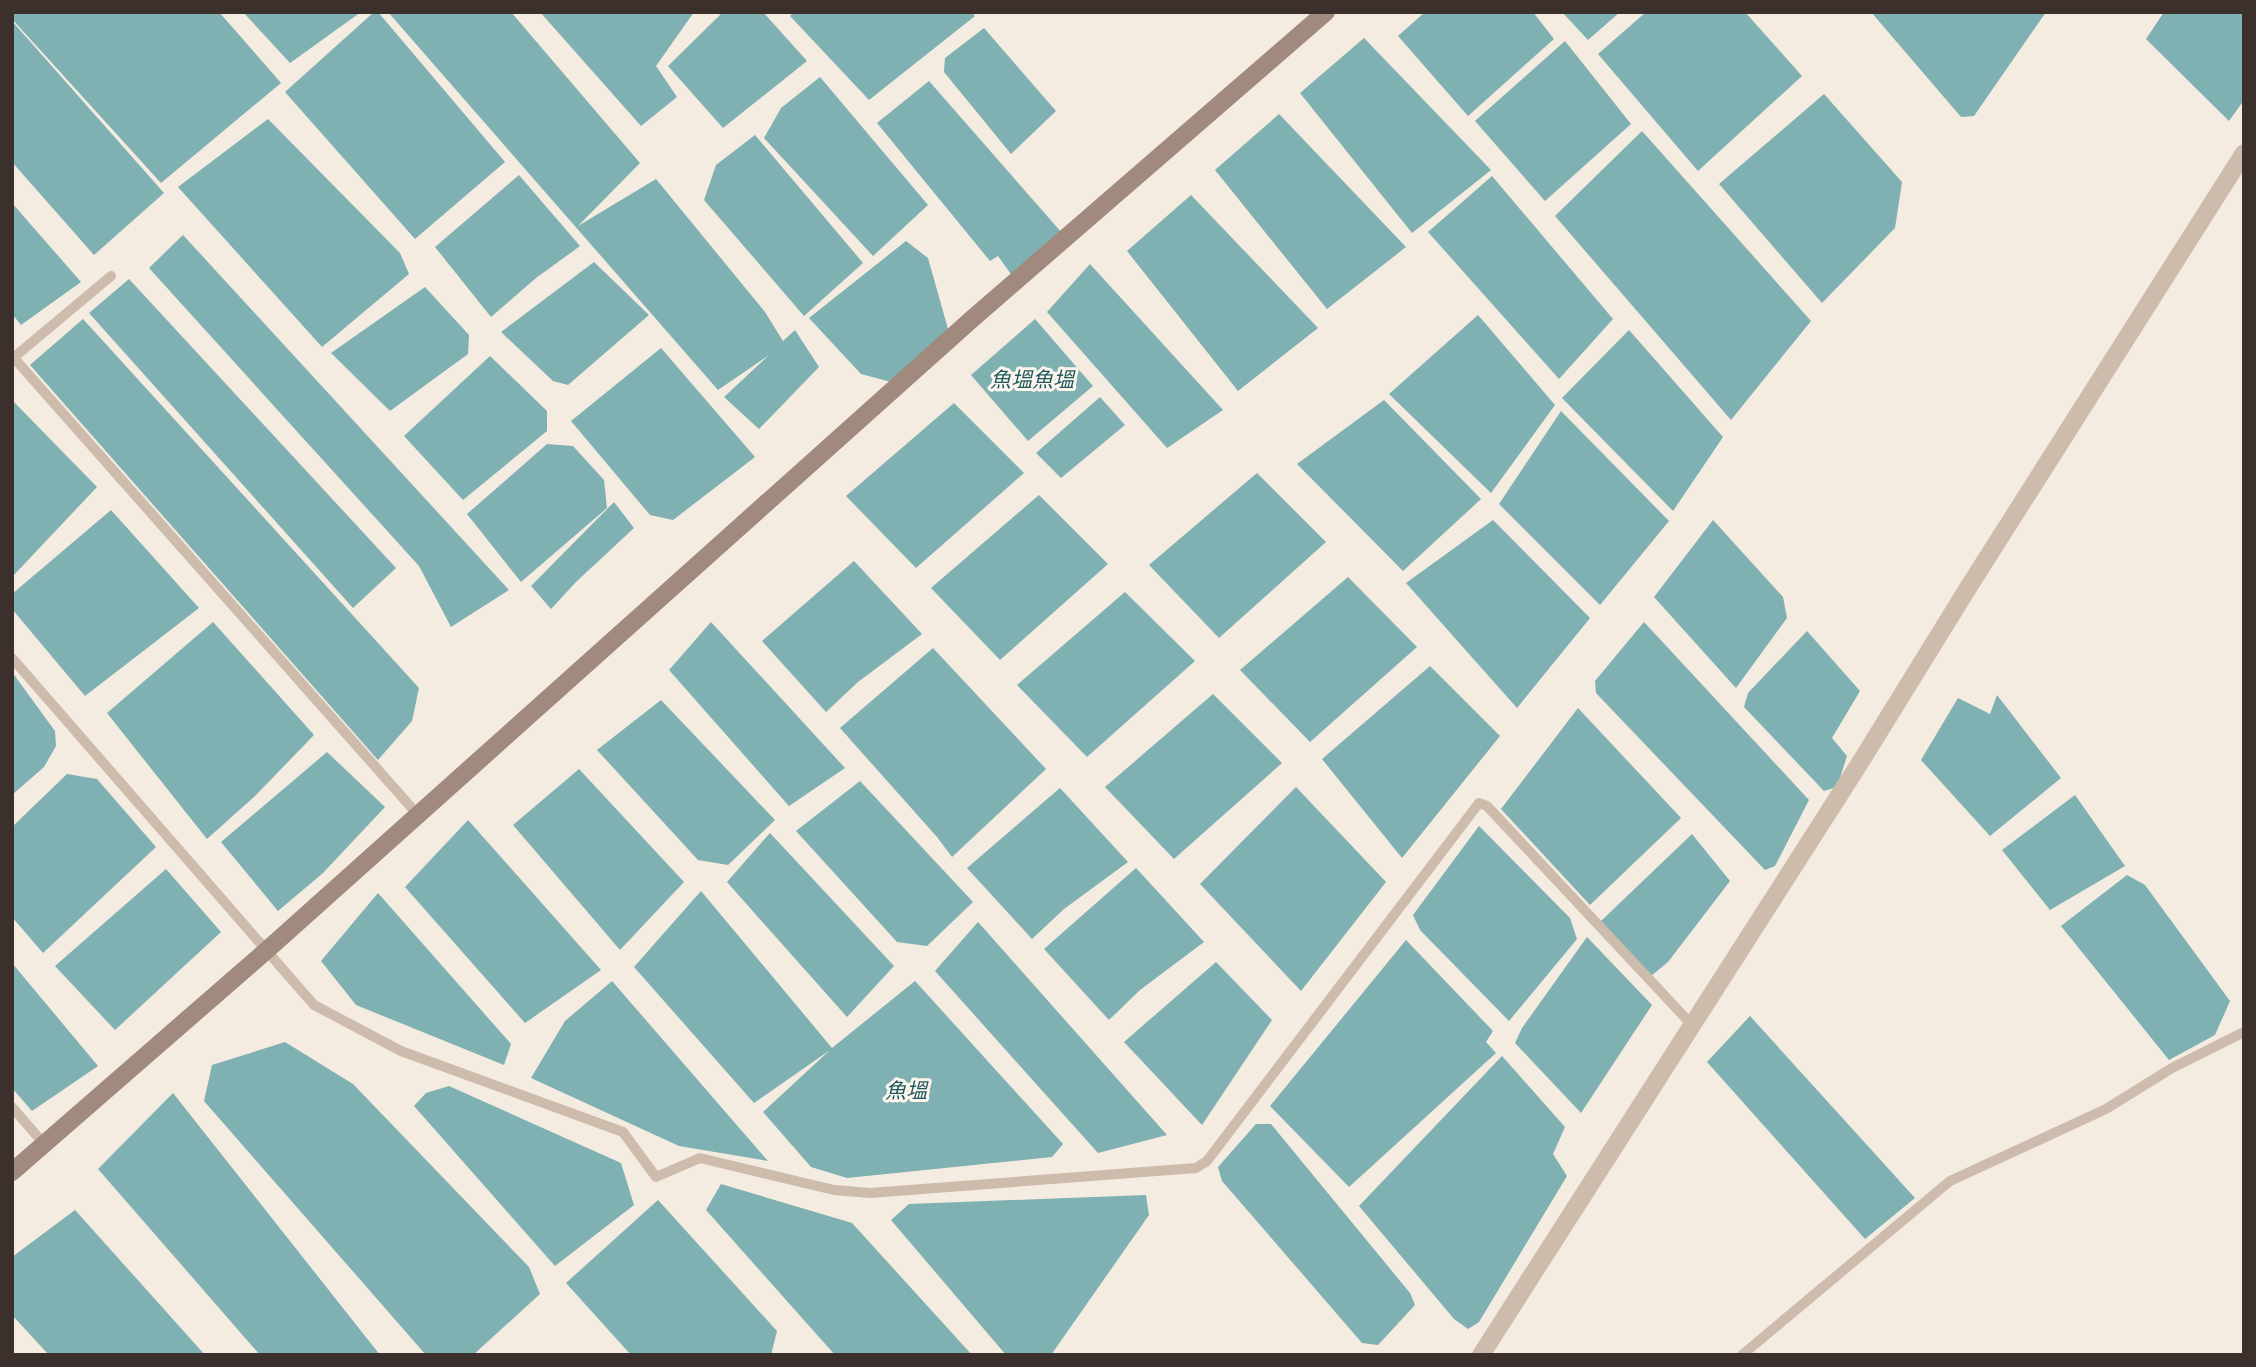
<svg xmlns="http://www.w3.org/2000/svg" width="2256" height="1367" viewBox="0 0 2256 1367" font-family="Roboto,'Noto Sans TC',sans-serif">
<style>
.water{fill:#7fb0b2}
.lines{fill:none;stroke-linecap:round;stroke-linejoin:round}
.lane{stroke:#cdbbac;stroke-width:10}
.street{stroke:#cdbbac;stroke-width:18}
.secondary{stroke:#a18a7d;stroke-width:18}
.labels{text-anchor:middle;stroke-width:6;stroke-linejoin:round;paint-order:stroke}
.water-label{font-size:21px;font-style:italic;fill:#1f5a5e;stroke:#fbf5ee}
</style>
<rect width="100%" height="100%" fill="#f4ebe1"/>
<path class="water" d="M12,12H219L281,83L161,183L12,19Z
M243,12H361L290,63Z
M374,12H378L505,162L415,239L285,92Z
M388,12H511L640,163L578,226L656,179L765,312L783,341L795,330L819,367L759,429L724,397L769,355L718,390Z
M540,12H694L656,66L677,97L641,126Z
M723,12H763L807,61L723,128L668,66Z
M794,12H971L975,16L869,100L790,16Z
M1425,12H1533L1554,39L1468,116L1398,36Z
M1562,12H1620L1588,40Z
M1646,12H1745L1802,76L1698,171L1598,54Z
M1871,12H2046L1974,116L1961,117Z
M2164,12H2244V100L2229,121L2146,39Z
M12,21L164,193L94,255L12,162Z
M984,28L1056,111L1011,154L944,72L945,58Z
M1364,38L1491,170L1412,233L1300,93Z
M1565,41L1631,124L1545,201L1475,121Z
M820,77L928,205L873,256L764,138L781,108Z
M929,81L1062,233L1013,277L998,256L990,261L877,123Z
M1824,94L1902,182L1895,228L1822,303L1719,184Z
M1279,114L1406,247L1327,309L1215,170Z
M268,119L400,253L409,274L322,347L178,187Z
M1642,131L1811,321L1731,420L1555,216Z
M755,135L863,263L804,316L704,200L716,165Z
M519,175L580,246L536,278L491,317L435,247Z
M1492,176L1613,319L1559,379L1428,232Z
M1191,195L1318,328L1238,391L1127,251Z
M12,203L81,282L21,325L12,314Z
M183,235L509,590L451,627L419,566L149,268Z
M906,241L928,258L948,329L891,382L861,374L809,318Z
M594,262L649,315L568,385L553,381L501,332Z
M1090,264L1223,410L1167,448L1047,312Z
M129,279L396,568L353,608L89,313Z
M425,287L469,335L468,354L390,411L331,353Z
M1478,315L1555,405L1491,493L1389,394Z
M83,319L419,688L412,721L378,760L30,365Z
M1035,319L1093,386L1028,441L971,375Z
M1629,330L1723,437L1673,511L1562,398Z
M661,348L755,457L673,520L650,515L571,421Z
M490,356L547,411V431L463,500L404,436Z
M1100,397L1125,425L1061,478L1036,453Z
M12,400L97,487L12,577Z
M1384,400L1481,499L1403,571L1297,464Z
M954,403L1024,473L916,568L846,496Z
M1561,411L1669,521L1600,605L1499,504Z
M547,444L573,446L604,480L607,508L521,582L467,514Z
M1257,473L1326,542L1219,638L1149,565Z
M1039,495L1108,564L1000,660L931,588Z
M614,502L634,528L577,581L551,609L531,586Z
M111,510L199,608L85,696L12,609V594Z
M1493,520L1590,618L1517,708L1406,583Z
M1713,520L1783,597L1787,618L1736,688L1654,597Z
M854,561L922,634L858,682L826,712L762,641Z
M1348,577L1417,647L1310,742L1240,670Z
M1125,592L1195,661L1087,757L1017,685Z
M213,622L314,735L255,796L207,839L107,713Z
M711,622L845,768L789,806L669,670Z
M1644,622L1809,800L1775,866L1765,870L1596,693L1595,681Z
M1807,631L1860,691L1832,738L1847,756L1837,787L1824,791L1744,707L1748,693Z
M933,648L1046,769L952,857L937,837L840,728Z
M1430,666L1500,736L1402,858L1322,759Z
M12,672L55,731L56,746L44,767L12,795Z
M1213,694L1282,763L1174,859L1105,787Z
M1997,695L2061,778L1990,836L1921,760L1958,698L1990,714Z
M661,700L775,820L728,865L698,860L597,750Z
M1578,708L1681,818L1590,905L1501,809Z
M327,752L385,807L323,873L278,911L221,842Z
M579,769L684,882L620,950L513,825Z
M67,774L97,779L156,847L43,953L12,917V827Z
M860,781L973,902L927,946L897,942L796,831Z
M1296,787L1386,882L1301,991L1200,884Z
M1060,788L1128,862L1064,909L1032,939L967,868Z
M2075,795L2125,866L2050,910L2002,850Z
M468,820L601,970L525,1023L405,887Z
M1479,826L1570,918L1577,939L1509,1021L1420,930L1413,915Z
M770,833L894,966L847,1017L727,882Z
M1692,834L1730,881L1668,962L1651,976L1601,921Z
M1136,868L1204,942L1140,990L1109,1020L1044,949Z
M166,869L221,932L115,1030L55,966Z
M2127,875L2145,885L2230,1001L2215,1035L2169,1060L2061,926Z
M701,891L832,1048L915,981L1063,1144L1052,1157L847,1178L811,1167L763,1112L830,1050L754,1103L634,967Z
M378,893L511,1044L504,1065L356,1005L321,961Z
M978,922L1167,1135L1098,1153L935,971Z
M1587,937L1652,1005L1581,1113L1515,1043L1522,1028Z
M1406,940L1493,1031L1486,1042L1496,1053L1349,1187L1270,1106Z
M1216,962L1272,1020L1202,1125L1124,1042Z
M12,963L98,1066L32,1111L12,1088Z
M612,981L768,1161L679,1146L531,1078L565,1021Z
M1750,1016L1915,1198L1865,1239L1707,1062Z
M285,1042L353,1084L529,1267L540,1294L473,1355H426L204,1101L212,1065Z
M1502,1056L1565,1127L1553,1154L1567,1176L1479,1322L1468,1329L1454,1319L1359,1206Z
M449,1086L621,1163L634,1205L555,1266L414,1106L426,1093Z
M173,1093L380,1355H260L98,1169Z
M1256,1124H1271L1410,1293L1415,1305L1378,1345L1362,1343L1222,1181L1218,1167Z
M721,1184L852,1223L972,1355H835L706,1210Z
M1146,1195L1149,1215L1051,1355H1006L891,1220L909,1204Z
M658,1200L777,1331L771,1355H631L566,1283Z
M75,1210L205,1355H49L12,1315V1257Z"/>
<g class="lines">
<path class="lane" d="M14,358L418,815
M12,359L111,276
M12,658L314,1005L401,1051L623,1132L656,1177L700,1158L834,1190L870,1193L1196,1168L1207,1161L1479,803L1487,806L1692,1025
M12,1107L44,1144
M1742,1355L1950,1181L2106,1109L2172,1068L2244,1032"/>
<path class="street" d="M1481,1355L1858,766L1968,588L2244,153"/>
<path class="secondary" d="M12,1172L267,950L972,319L1326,12"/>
</g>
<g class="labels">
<g class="water-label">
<text x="1032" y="387">魚塭魚塭</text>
<text x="906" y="1098">魚塭</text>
</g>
</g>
<rect width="2256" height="1367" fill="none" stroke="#3b302b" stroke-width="28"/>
</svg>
